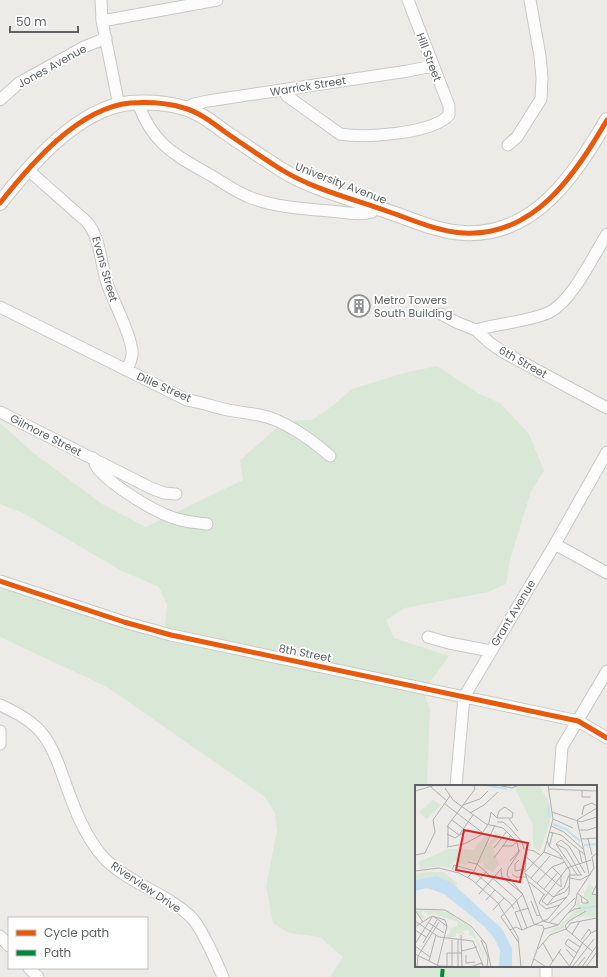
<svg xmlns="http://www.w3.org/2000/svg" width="607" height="977" viewBox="0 0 607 977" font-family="Poppins,sans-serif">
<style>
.green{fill:#d9e7d6}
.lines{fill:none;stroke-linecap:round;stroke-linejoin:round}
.minor-casing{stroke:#c8c8c8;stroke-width:13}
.tertiary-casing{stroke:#c8c8c8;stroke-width:16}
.minor{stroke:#fcfcfc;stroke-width:11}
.tertiary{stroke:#fcfcfc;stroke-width:14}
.quiet{stroke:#00873e;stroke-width:4;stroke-dasharray:8 4;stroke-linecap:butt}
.cycleway-casing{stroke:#fff;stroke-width:8}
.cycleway{stroke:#e8590c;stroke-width:5}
.labels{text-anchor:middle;stroke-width:3.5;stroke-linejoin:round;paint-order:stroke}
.street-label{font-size:11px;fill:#5e6265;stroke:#fff}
.poi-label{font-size:11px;fill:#5e6265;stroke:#fff;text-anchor:start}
.inset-river{fill:none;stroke:#c3dff1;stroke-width:2}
.inset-road{fill:none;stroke:#b0b0b0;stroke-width:1}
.view{fill:#d62828;fill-opacity:0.15;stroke:#d62828;stroke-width:2}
.inset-edge{fill:none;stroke:#5e6265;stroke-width:2}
</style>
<rect width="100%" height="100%" fill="#edebe8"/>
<path class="green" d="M437,366L478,393L500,403L529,434L544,471L531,491L510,560L506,584L488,592L405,608L386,620L394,638L449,656L423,691L430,709L427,786H416V966H480V977H330L343,957L320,937L289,933L273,923L266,886L277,831L275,813L265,797L107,687L0,637V589H7L146,632L165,626L167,605L159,587L120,570L23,513L0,504V423L31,451L102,504L146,527L243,480L240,460L285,421L312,420L331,407L352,389L404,373Z"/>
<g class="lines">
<g class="minor-casing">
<path id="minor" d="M101,0L102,21L119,106
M102,21L217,0
M284,90L287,96L340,134C365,138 432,134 449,115V106L408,0
M0,100L19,83L84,47L106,38
M138,103C153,145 175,155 212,176C224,183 236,192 249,197C274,207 304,209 330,211C344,212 359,216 372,212L375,207
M186,108L194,104L208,101L408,71L432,66
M508,145L517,137L541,99L542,78L540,56L530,0
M27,169L87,222C101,239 100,262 107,283C114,304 129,329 132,350C133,358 130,364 126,370
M0,307L187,400C201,402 214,407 228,410C238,412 249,413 259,415C283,419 312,440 330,456
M441,314L456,322L476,330L490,343L503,352L607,408
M476,330C500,323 526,322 548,313C572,302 593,256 607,234
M0,412L151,488L164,493L176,494
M93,458C94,461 96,466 98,469C114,487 154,512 177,519C187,522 197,523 207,524
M555,544L607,573
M0,581L124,622L171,635L578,721L607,738
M428,637L449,643L491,651
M0,705C15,712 29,719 40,731C51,743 57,759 62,774C73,804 83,835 104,858C129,884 167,893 192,918C203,930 216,961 223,977
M0,731V744
M456,786L464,697L555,544L607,452
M559,786L562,747L607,671
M0,936L9,946
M29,968L38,977
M546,977V966"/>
</g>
<g class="tertiary-casing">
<path id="tertiary" d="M0,203C30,165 78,108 130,103C147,102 168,103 184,108C199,112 213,123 225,132C244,145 263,158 282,170C313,189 350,198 384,210C408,218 438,232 464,233C535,237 575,174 607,120"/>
</g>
<use href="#minor" class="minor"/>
<use href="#tertiary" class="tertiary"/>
<path class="quiet" d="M442,977L443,966"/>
<g class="cycleway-casing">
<path id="cycleway" d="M0,203C30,165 78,108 130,103C147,102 168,103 184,108C199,112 213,123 225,132C244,145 263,158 282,170C313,189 350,198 384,210C408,218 438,232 464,233C535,237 575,174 607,120
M0,581L124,622L171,635L578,721L607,738"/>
</g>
<use href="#cycleway" class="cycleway"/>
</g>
<defs>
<g id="building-ring" transform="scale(1.15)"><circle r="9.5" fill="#fff" stroke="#909293" stroke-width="1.5"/><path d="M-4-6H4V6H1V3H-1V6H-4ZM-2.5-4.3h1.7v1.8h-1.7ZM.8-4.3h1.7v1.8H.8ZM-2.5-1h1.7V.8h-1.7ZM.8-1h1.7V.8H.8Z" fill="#909293"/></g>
</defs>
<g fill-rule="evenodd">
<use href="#building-ring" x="359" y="306"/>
</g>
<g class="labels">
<g class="street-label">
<text transform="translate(429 57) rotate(69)" y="4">Hill Street</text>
<text transform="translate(52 66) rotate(-29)" y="4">Jones Avenue</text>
<text transform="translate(308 86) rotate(-9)" y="4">Warrick Street</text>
<text transform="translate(341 183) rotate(21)" y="4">University Avenue</text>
<text transform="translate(105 269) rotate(74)" y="4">Evans Street</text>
<text transform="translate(523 362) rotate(29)" y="4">6th Street</text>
<text transform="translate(164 387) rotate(24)" y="4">Dille Street</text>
<text transform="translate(46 435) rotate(27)" y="4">Gilmore Street</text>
<text transform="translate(513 613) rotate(-59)" y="4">Grant Avenue</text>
<text transform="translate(305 653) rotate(11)" y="4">8th Street</text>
<text transform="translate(146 887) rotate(34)" y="4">Riverview Drive</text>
</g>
<g class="poi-label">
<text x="374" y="304">Metro Towers<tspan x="374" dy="13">South Building</tspan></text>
</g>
</g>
<g transform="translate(415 785)">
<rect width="182" height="182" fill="#edebe8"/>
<path d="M106,0H124L135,20L133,23L135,36L125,66L118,62V40L100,3ZM18,15L26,20L12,34L4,27ZM75,45L71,61L80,51L79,46L87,50L77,60L84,79L78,87L69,83L68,75L65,79L55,75L52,81L39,76L35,83L25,81L5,84L4,77L33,64H43L46,68L49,64L58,65ZM13,87H29L42,98L41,101L22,91L0,95V89ZM178,94L175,99L179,104L176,108L182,110V132L167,131L162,135L166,127L149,139V143L129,150L145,140L160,126L166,124L161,122L162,117L164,111L165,120L169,119L173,113H169V108ZM1,124L32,127L56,142L68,167L70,182L67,168L59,152L54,150V145L47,146L50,150L41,148L40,152L31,153L36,146L33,144L42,141L43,137L17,128L12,133L14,130L9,126L6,127L10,133H6Z" fill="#d9e7d6"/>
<path d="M22,91L37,98L87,144L97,163V182H84L85,165L79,153L70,142L29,109L12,103L0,106V95Z" fill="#c3dff1"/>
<path class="inset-river" d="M70,0L92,4M133,20L135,33M138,39L151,44L165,56M169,60L182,59M167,123L182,121"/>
<path class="inset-road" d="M82,0L97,3L104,0M16,2L32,16M30,3L38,15L71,39L88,43L102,57L104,67L93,84L92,90L108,110L119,139L128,141L129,144M133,4L182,6M0,6L21,0M167,6V12H176M30,19L68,48M48,20L65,14L73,6M90,22L98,28L97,33H82L84,26ZM137,27L166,37L182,32M55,28L69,20L83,7M167,30L169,21L177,18L182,21M94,34L103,46M138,34L158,43M37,35L50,45M162,35L174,89M162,35L182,23M82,37H88L95,43L107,57L109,64M32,41L44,50L58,30M136,41L149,47L168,64M164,45H173L182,42M134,47L146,50L170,70M32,49L40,53L53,45L67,48M166,54L182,53M173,54L177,70M141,59L146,55L154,61L170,88M141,59L151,64L166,90M141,59L163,91M87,61H97L102,57M32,62L49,59L66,50L74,38L76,27L82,33M33,62V40L60,4L59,0M134,62L138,47M79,63L92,46M110,64L119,66L125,70M111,64L110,88L125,130L128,136L143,140M164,65L167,77M129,67L147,74M0,70L10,68L20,47L18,35L35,11M110,71L146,102M79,73L96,50M104,75L100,79V86L110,84M95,76L105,65M53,77L62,79L101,114L112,143M137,82L146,91V102M37,85L39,80L57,85L96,119L99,124M86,85L87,92L108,109L86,132L104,158M0,86L24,83L44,88L57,95L83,118L103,152L106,182M110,87L129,67L132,56M97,89L101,92H112M111,89L138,112L150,107L154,101M53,92L59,86L80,40M116,93L135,71M155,93L165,95L176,89M114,97L130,110M61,98L71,87M122,98L137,82L150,77M182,99L177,109L182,110M129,104L143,87M144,106L149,103L154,90H167M162,108L166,111L173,116V118H167L166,111M64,109L87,83M129,109L124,118L131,124L145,120M71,115L80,105M116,116L122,131L125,130M132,120L127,116L152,83L176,75M132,120L152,112M132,120L145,105M0,124L30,125L56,141L71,159L76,182M0,125L8,137M78,125L89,113M153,128L160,120L162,109L179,83L177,72L182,68M18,131L32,141M0,136L24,152L58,156L68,180M135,137L160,113M14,138L29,148M0,142L17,131L30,135L32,141L22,182M129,144L143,140L153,128L160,124L166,123H164M151,144L177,166M152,144L150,141L154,136L171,126M0,145L11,152M95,145L101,142L107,145L133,134L154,109L155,86L144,68L135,62L132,56L138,34L133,0M107,145L100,127L114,123M157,149L165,136M46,150L47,181M66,155L73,172L72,182M166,155L174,144L176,148M8,158L22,135M128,158L138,176M0,159L17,132M0,161L15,172M123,164L135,150L151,144L156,138L182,133M151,164L159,173M47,166L62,162M144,167L155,182M162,168L150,159L153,154L165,162M0,169L24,181L53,182M51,170V178L60,177M119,174L131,182M14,176L21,150M32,181V168H47M37,181V155M43,181V155M2,182L3,171L24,137M56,182L66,178L69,182M116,182L129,144M134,182L146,164M154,182L168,157L176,148L182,145M157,182L179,154M162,182L170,172M167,182L182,160M171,182L182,167"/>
<path class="view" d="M49,45L113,58L105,97L41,85Z"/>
<rect width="182" height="182" class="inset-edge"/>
</g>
<rect x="8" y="917" width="140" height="52" fill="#ffffff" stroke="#bfc0c1"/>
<rect x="16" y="930" width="20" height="6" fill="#e8590c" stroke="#bfc0c1"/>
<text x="44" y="937" font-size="12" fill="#5e6265">Cycle path</text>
<rect x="16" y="950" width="20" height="6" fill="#00873e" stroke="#bfc0c1"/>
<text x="44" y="957" font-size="12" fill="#5e6265">Path</text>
<path d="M10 26v6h68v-6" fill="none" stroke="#5e6265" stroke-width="2"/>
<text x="16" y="26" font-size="12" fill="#5e6265" stroke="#ffffff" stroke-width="3" paint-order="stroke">50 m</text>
</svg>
